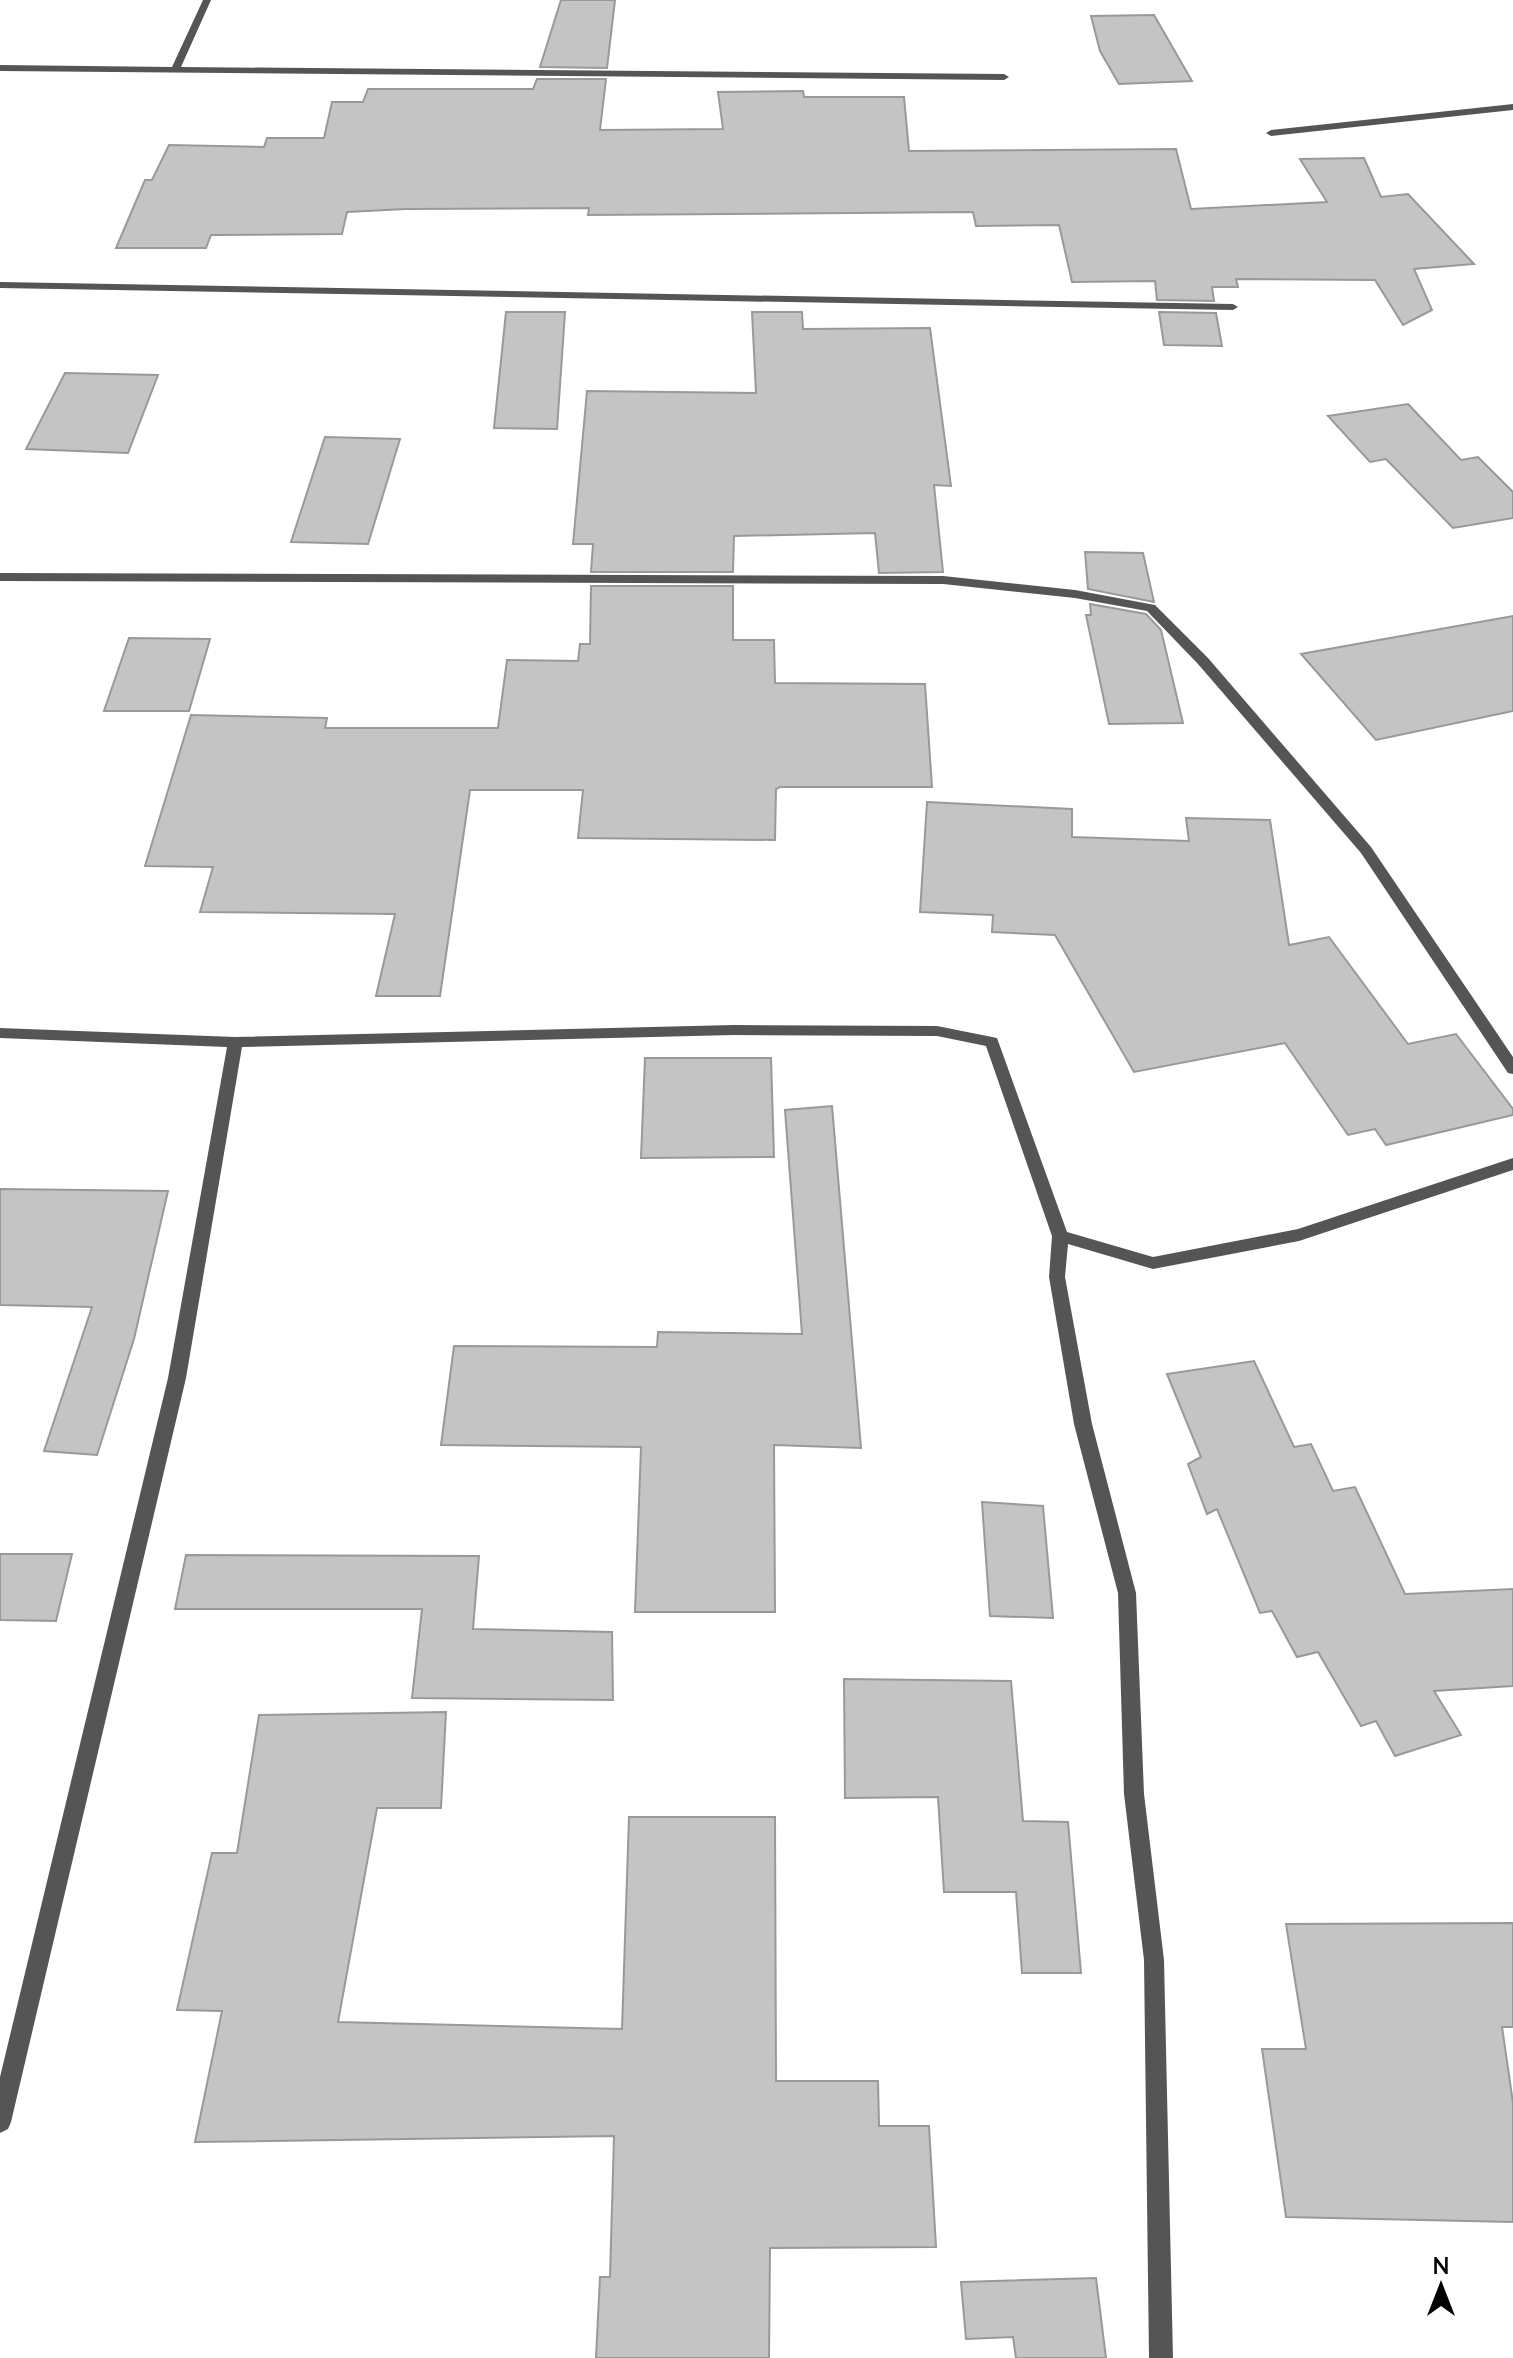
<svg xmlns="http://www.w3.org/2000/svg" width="1513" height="2358" viewBox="0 0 1513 2358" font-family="Lato,sans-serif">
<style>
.building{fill:#c4c4c4;stroke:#999;stroke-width:2}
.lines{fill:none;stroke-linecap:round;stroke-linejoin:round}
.minor{fill:#555;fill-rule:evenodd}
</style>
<rect width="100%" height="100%" fill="#fff"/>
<path class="building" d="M561,0H615L607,68L540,67Z
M1154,15L1192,81L1119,84L1100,51L1091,16Z
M537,79H606L600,130L723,129L718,92L803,91L804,97H904L909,151L1176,149L1191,209L1327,202L1300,159L1364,158L1381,197L1408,194L1474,264L1414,269L1432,310L1403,325L1375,280L1236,279L1238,287H1212L1214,301L1157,300L1155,281L1072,282L1059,225L976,226L973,212L588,215L589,208L406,209L347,212L342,234L211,235L206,248H116L145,180H152L169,145L264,147L267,138H324L332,102H363L368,89H533Z
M506,312H565L557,429L494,428Z
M752,312H802L803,329L930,328L951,486L934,485L943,572L879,573L875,533L734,536L733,572H591L593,544H573L587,391L756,393Z
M1159,312L1216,313L1222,346L1164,345Z
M65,373L158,375L128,453L26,449Z
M1408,404L1461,460L1478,457L1513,492V518L1453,528L1386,459L1370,462L1328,416Z
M325,437L400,439L368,544L291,542Z
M1085,552L1143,553L1154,602L1088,589Z
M591,586H733V640H774L775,683L925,684L932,787H780L776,789L775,840L578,838L583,790H470L440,996H376L395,914L200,912L213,867L145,866L191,715L327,718L325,728H498L507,660L578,661L580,644H590Z
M1090,604L1146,614L1161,630L1183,723L1109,724L1086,615H1091Z
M1513,616V711L1376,740L1301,654Z
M129,638L210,639L189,711H104Z
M927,802L1072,809V837L1189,841L1186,818L1270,820L1289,945L1329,937L1408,1044L1456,1034L1513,1109V1115L1386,1145L1375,1129L1348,1135L1285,1043L1134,1072L1055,935L992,932L993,915L920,912Z
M645,1058H771L774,1157L641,1158Z
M832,1106L861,1448L774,1445L775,1612H635L641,1447L441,1445L454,1346L657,1347L658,1332L802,1334L785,1110Z
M0,1189L168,1191L134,1339L97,1455L44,1451L92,1307L0,1305Z
M1254,1361L1294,1447L1311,1444L1333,1491L1355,1487L1405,1594L1513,1589V1686L1434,1691L1461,1735L1395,1756L1376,1721L1361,1726L1318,1652L1297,1657L1272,1611L1260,1613L1217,1509L1207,1514L1188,1464L1201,1457L1167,1374Z
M982,1502L1043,1506L1053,1618L990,1616Z
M0,1554H72L56,1621L0,1620Z
M186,1555L479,1556L473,1629L612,1632L613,1700L412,1698L422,1609H175Z
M844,1679L1011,1681L1023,1821L1068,1822L1081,1973H1022L1016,1892H944L938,1797L845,1798Z
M446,1712L441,1808H377L338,2022L622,2029L629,1817H775L776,2081H878L879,2126H929L936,2247L770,2248L769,2358H596L600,2277H610L614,2136L195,2142L222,2011L177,2010L212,1853H237L259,1715Z
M1513,1923V2027H1502L1513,2103V2222L1286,2217L1262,2049H1306L1286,1924Z
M1096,2278L1106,2358H1016L1013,2337L966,2339L961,2282Z"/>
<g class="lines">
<path class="minor" d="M203,0H211L181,67L1004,74L1009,77L1004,80L0,71V65L172,67Z
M1513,104V110L1271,136L1266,133L1271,130Z
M0,282L1233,304L1238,307L1233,310L0,288Z
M0,573L943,576L1075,590L1155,605L1208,658L1371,847L1513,1057V1074L1508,1073L1361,853L1198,664L1147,611L1075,598L943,584L0,581Z
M734,1025L937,1026L997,1038L1067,1232L1153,1257L1298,1229L1513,1158V1170L1299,1241L1153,1269L1068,1244L1065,1277L1092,1424L1136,1593L1144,1794L1164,1960L1173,2358H1149L1144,1960L1124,1794L1118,1593L1074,1424L1049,1277L1052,1236L986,1046L937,1036L734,1035L242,1047L186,1378L11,2122L8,2129L0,2133V2077L168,1378L227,1047L0,1038V1028L235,1037Z"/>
</g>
<g transform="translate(1441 2286)" stroke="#ffffff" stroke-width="6" paint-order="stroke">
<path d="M0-6L14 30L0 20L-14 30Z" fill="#000000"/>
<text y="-12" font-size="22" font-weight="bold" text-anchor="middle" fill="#000000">N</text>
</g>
</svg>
